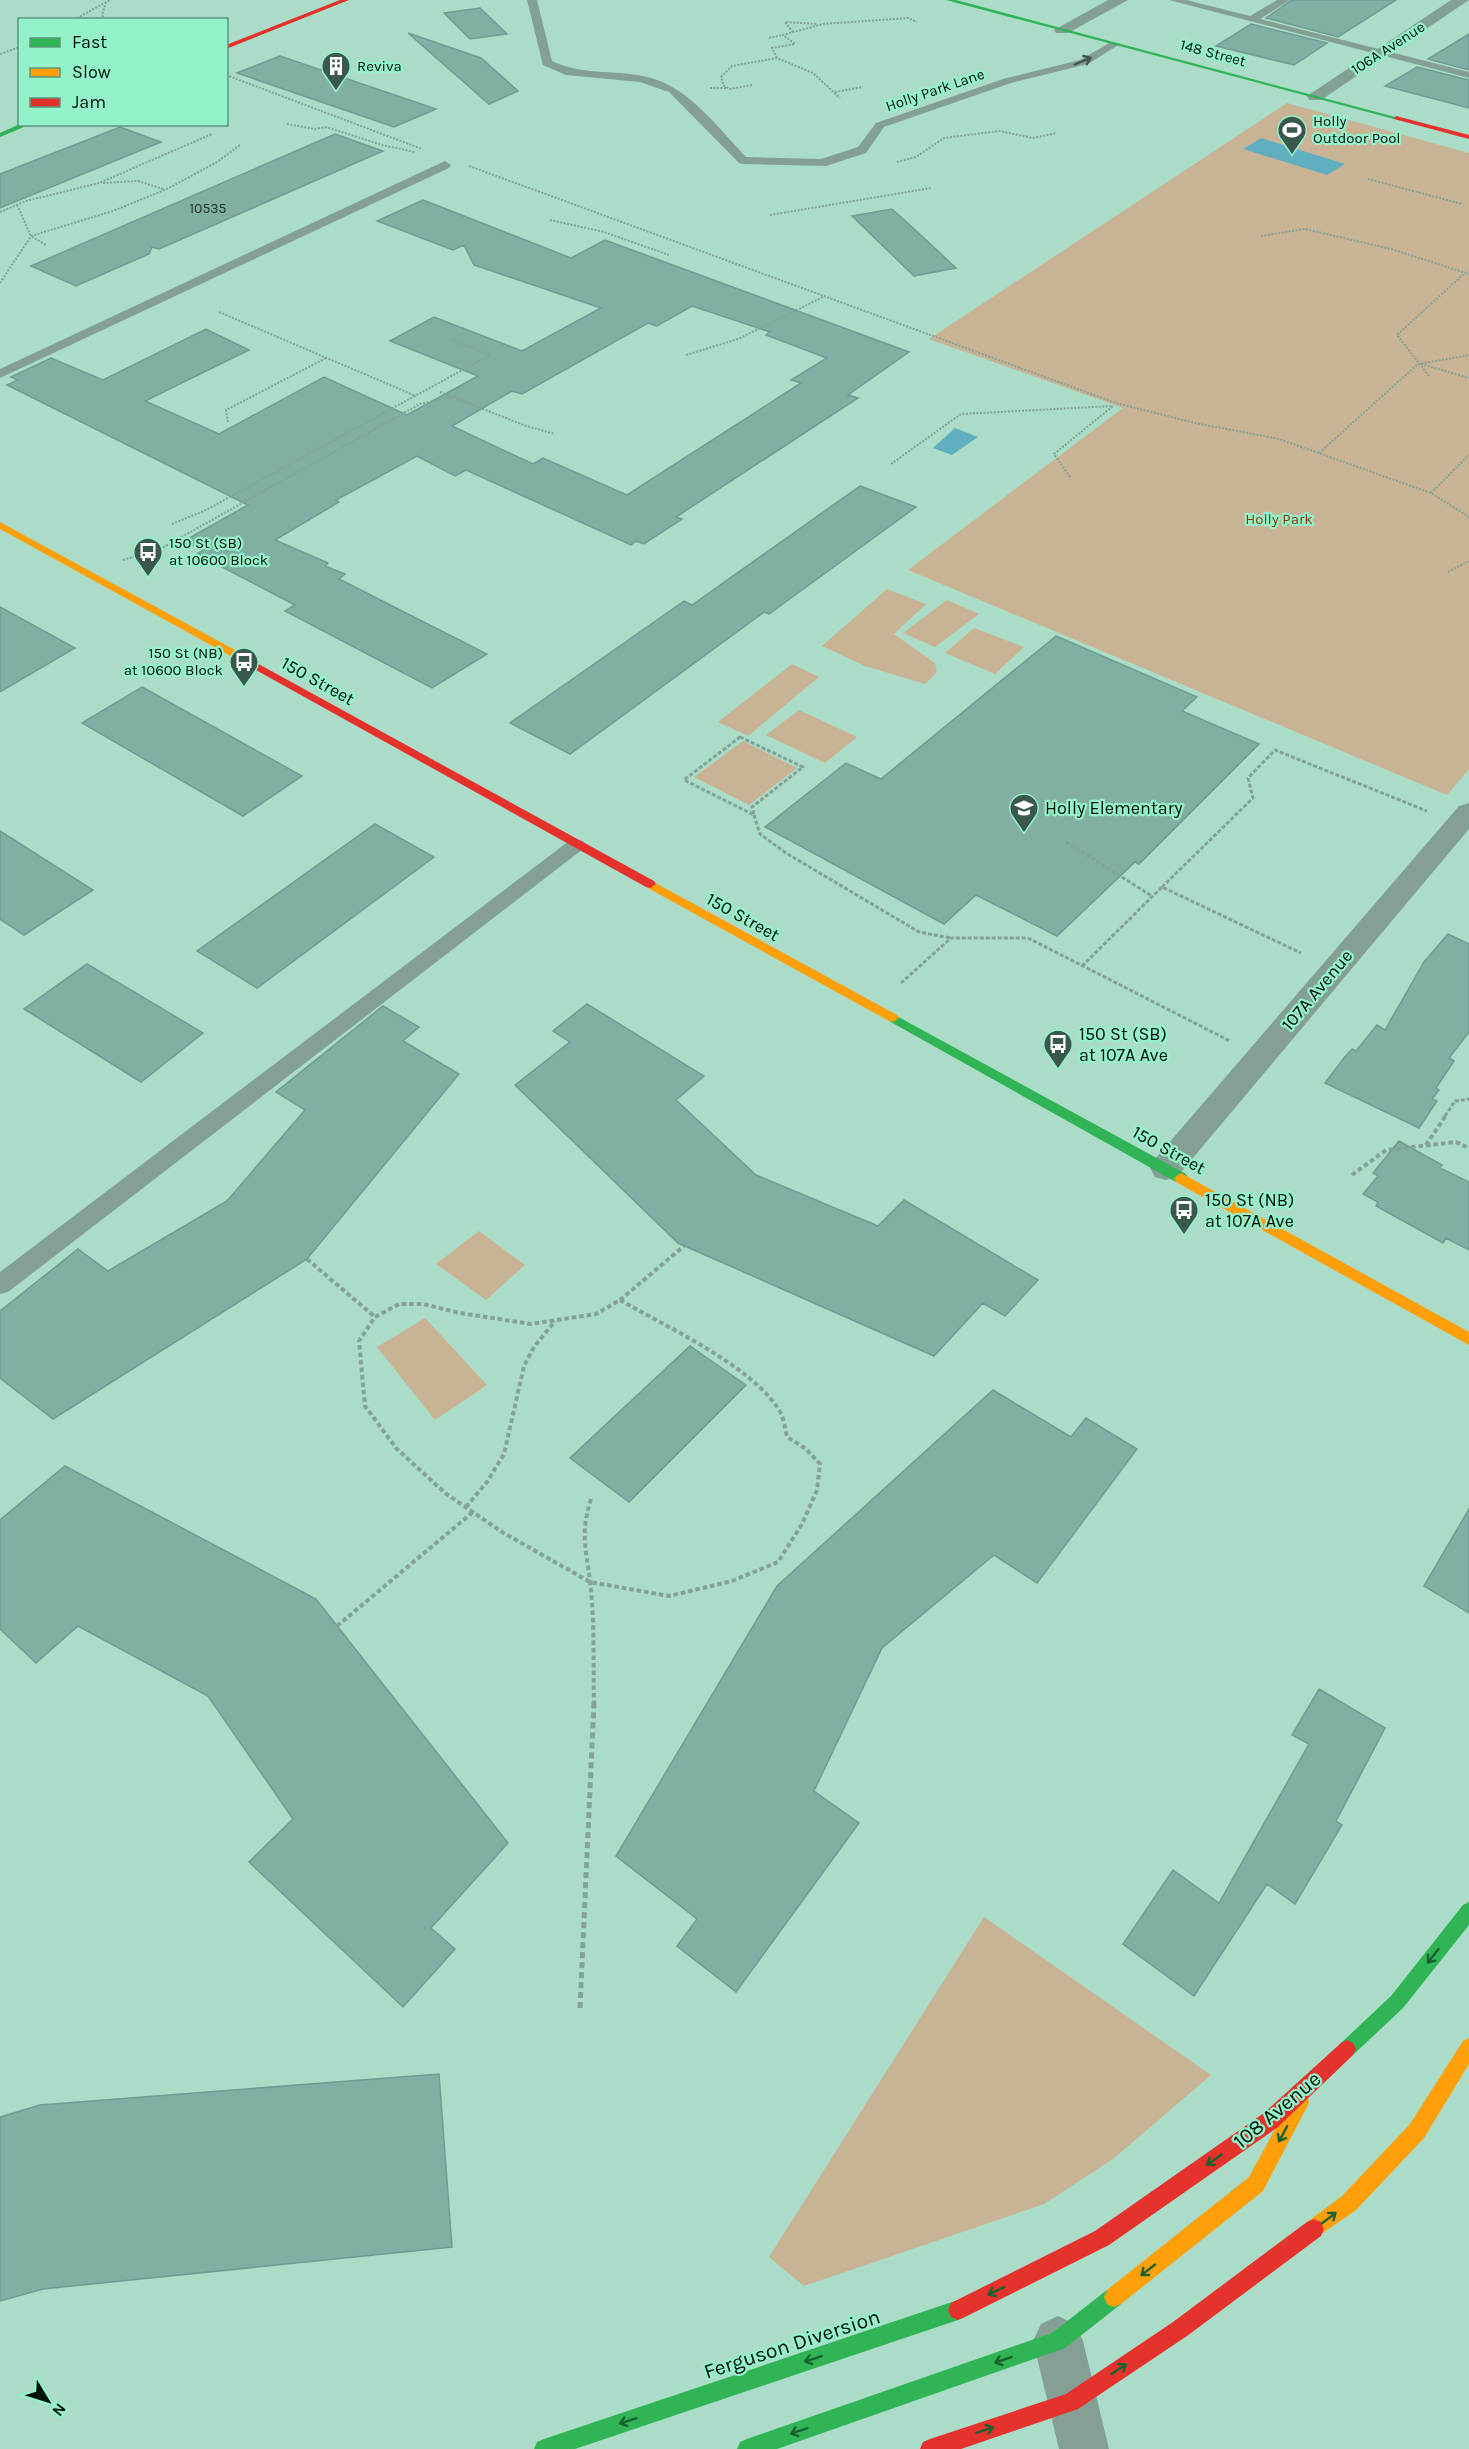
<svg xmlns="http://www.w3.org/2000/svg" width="1469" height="2449" viewBox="0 0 1469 2449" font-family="Karla,sans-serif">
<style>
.green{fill:#c9b395}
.water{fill:#60afc1}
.building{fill:#81afa4;stroke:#6d9e93;stroke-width:1.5;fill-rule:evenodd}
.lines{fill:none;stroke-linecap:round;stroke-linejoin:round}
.path-far3{stroke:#85a296;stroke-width:2;stroke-dasharray:2 1.5;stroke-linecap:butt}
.path-far2{stroke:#85a296;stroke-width:3;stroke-dasharray:4 2;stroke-linecap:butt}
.path-far1{stroke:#85a296;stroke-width:4;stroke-dasharray:4.5 3;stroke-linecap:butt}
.path{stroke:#85a296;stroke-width:5;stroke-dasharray:6 4;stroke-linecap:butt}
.lane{fill:#84a095;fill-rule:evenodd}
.street{fill:#84a095;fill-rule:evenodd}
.fast{fill:#30b455;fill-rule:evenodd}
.slow{fill:#ff9f0a;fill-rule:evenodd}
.jam{fill:#e5322d;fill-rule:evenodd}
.oneway{stroke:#42584f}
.oneway2{stroke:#18622f}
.labels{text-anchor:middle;stroke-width:4.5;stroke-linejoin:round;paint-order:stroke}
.far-number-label{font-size:14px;fill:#203830}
.far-street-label{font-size:15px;fill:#001109;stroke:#94f2cb}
.far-poi-label{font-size:15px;fill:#001109;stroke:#94f2cb;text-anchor:start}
.far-park-label{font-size:15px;fill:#823708;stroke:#94f2cb}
.street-label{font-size:18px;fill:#001109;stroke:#94f2cb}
.poi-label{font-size:18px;fill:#001109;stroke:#94f2cb;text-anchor:start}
.near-street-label{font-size:21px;fill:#001109;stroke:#94f2cb}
</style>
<rect width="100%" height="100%" fill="#aadcc8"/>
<path class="green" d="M1287,103L1469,153V769L1447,795L908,570L1123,408L929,339Z
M887,589L926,604L894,634L935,663L937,672L925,684L865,666L822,646Z
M947,600L979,614L935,647L903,633Z
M974,628L1024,647L995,674L945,653Z
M792,664L819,677L748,736L718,722Z
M799,710L857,737L825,763L766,735Z
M743,741L797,768L749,805L694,777Z
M479,1231L525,1265L486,1300L436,1264Z
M425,1318L487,1385L435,1420L377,1347Z
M984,1917L1211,2075L1113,2159L1044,2204L804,2286L769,2257Z"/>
<path class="water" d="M1261,138L1345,164L1327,175L1243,149Z
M955,428L978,437L952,455L933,448Z"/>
<path class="building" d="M1292,0H1396L1338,37L1266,18Z
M480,8L507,34L470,39L444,13Z
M1251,24L1327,43L1294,65L1216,46Z
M408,33L481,58L518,91L489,104Z
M1469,34V70L1428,59Z
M280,56L436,109L394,127L237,73Z
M1417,67L1469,80V108L1385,86Z
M120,127L161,142L0,208V174Z
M335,134L383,151L159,249L152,247L149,254L76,286L31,266Z
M423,200L571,258L605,240L909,352L848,395L858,398L676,517L682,519L644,544L636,541L631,545L466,470L455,476L417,456L336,500L339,502L275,540L328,563L325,566L345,574L339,579L487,654L432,688L285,611L295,605L197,554L203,550L184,541L248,505L7,385L18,380L11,377L51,358L103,380L206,329L249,350L145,401L219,434L324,377L407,415L478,376L390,341L434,317L522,351L601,308L474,265L464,245L453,250L377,221ZM692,306L770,332L766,335L827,358L791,380L801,383L627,495L543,458L533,464L452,426L512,391L522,394L648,323L657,326Z
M892,209L912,227L956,268L914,276L852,216Z
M860,486L916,507L769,614L764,612L570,754L510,723L684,601L692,605Z
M0,607L75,648L0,692Z
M1056,636L1197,697L1182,711L1259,744L1139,864L1135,862L1057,936L976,895L944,924L765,827L846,763L881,779Z
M142,687L302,776L243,816L82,723Z
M375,824L434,857L257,988L197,951Z
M0,831L93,890L24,935L0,919Z
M1448,934L1469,944V1032L1449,1058L1454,1061L1436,1088L1439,1090L1432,1099L1437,1101L1419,1128L1325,1083L1344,1058L1352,1049L1356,1051L1377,1025L1385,1030L1424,962Z
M87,964L203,1033L141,1082L24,1009Z
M587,1004L704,1076L676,1100L756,1175L878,1226L904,1200L1038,1280L1005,1316L983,1303L934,1356L678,1243L515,1085L570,1042L553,1031Z
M383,1006L419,1027L403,1041L459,1074L307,1259L53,1419L0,1378V1311L78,1249L108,1271L227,1201L305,1110L276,1092Z
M1399,1141L1442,1165L1440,1168L1469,1182V1250L1446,1238L1443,1243L1376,1206L1378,1202L1363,1194L1378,1176L1373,1173Z
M690,1346L746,1385L629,1502L570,1458Z
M993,1390L1071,1437L1086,1418L1137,1449L1037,1583L994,1555L882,1648L814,1791L859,1823L736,1992L677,1946L697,1919L616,1856L777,1586Z
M65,1466L316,1599L508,1843L431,1928L455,1949L403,2007L249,1862L293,1819L208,1696L78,1626L36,1663L0,1629V1520Z
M1469,1509V1613L1424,1586Z
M1319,1689L1385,1728L1336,1821L1342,1825L1295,1904L1267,1884L1194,1996L1123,1944L1173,1870L1219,1903L1309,1744L1292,1735Z
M439,2074L452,2247L43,2289L0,2301V2117L40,2105Z"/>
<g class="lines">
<path class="path-far3" d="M74,20L106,2
M105,20L102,15L106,2L111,0
M793,32L785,22L817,24
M769,38L783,35
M0,54L20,47
M777,58L772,48L795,44L783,35L823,24L908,18L917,22
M226,75L422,149
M752,85L730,89L724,86L721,77L732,66L777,58L813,73L840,98
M710,88H726
M835,92L863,87
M287,124L315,129L326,127L382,145L415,152
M897,162L916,157L944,138L999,131L1033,138L1057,133
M469,166L1116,403L1195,423L1279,439L1431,493L1469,517
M1368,179L1462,204
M103,183L138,181L163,189
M17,205L31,236L46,245
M0,212L26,201L99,183L212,134
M770,215L931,188
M550,220L604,232L669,255
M1261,236L1305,229L1391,249L1469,274
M0,283L31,236L113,211L167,189L217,162L240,145
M219,312L416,396
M686,355L738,339L825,296
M1421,364L1469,378
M1429,376L1397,335L1466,272
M440,392L526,426L555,434
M228,422L226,410L326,358
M1319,453L1418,364L1469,355
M891,464L961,414L1113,406
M1070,477L1054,454L1113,406
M1431,493L1469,455
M172,524L206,510L490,355L452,340
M123,560L160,549L420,404L456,396
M1448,572L1469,561"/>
<path class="path-far2" d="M740,737L803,767L752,807L754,815L684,780Z
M754,815L760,834L786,853L919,932L951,938
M1066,842L1152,896
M1162,887L1253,798L1248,778L1275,750L1427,811
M1082,966L1162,887L1301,953
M901,983L951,938H1028L1230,1041
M1445,1116L1455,1101L1469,1099"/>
<path class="path-far1" d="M1426,1145L1446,1115
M1352,1175L1386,1150L1456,1142L1469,1148
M307,1259L375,1317
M620,1300C665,1326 752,1366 779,1410C784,1418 785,1428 787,1437L806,1449L820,1464L817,1490L802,1524L778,1562L732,1581L669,1596L590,1582L502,1532L445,1493L396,1448L365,1406L359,1341L375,1317L399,1304H423L460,1313L531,1324L596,1314Z
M620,1300L684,1246
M591,1499C580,1535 586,1546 590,1582C595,1622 593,1664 594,1704
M466,1507L487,1482L504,1454L524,1366L534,1347L555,1321
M337,1626L473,1512"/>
<path class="path" d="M580,2008L594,1702"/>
<path class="lane" d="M527,0H537L552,61C581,75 612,70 643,76C687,84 716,126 746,157L821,159L858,147L876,123L1003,79L1080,60L1111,42L1120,44L1088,64L1011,83L884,127L866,153L826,166L743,164L739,163L669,92L640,82L566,75L543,65Z
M1169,0H1186L1250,16L1277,0H1290L1260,19L1469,72V78Z
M445,161L451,165L449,168L0,378V369Z
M576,839L583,841L585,845L583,849L8,1292L0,1294V1272L569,841Z"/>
<path class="street" d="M1108,0H1128L1068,33H1056L1054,30Z
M1451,0H1469L1321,100H1309L1307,96Z
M1469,803V829L1177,1177L1166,1180L1155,1177L1150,1168L1155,1159L1459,806Z
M1058,2316L1075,2324L1083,2341L1109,2449H1059L1033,2341L1041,2324Z"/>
<path class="fast" d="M946,0H956L1399,118L1394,119Z
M20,124H31L0,137V133Z
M893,1014L1186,1174L1188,1178L1186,1182H1176L889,1021L887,1018L889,1015Z
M1469,1902V1925L1403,2008L1353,2055L1347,2058L1341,2055L1338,2049L1341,2043L1391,1996L1463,1905Z
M1114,2287L1121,2290L1124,2297L1121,2304L1065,2348L777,2449H737L740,2442L747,2439L1052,2333L1107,2290Z
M958,2300L965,2303L968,2310L965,2317L958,2320L575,2449H534L537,2442L544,2439Z"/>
<path class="slow" d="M0,522L246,656L247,658L242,661L238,660L0,529Z
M650,880L897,1015L899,1018L893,1022L889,1021L646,887L644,884Z
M1181,1173L1469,1332V1345L1176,1182L1174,1178Z
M1469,2038V2064L1424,2138L1356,2210L1314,2239L1307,2236L1304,2229L1307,2222L1342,2196L1410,2124L1463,2041Z
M1300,2094L1307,2096L1309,2103L1263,2191L1121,2304L1114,2307L1107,2304L1104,2297L1107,2290L1249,2177L1293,2096Z"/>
<path class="jam" d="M340,0H349L226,49V45Z
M1396,116L1469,135V139L1394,119Z
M242,655L654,881L656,884L650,888L646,887L238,660V656Z
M1347,2040L1353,2043L1356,2049L1353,2055L1278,2127L1109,2245L965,2317L958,2320L951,2317L948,2310L951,2303L1095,2231L1264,2113L1341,2043Z
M1314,2219L1321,2222L1324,2229L1321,2236L1187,2336L1078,2409L961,2449H920L923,2442L930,2439L1066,2394L1173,2322L1307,2222Z"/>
</g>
<defs><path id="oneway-shaft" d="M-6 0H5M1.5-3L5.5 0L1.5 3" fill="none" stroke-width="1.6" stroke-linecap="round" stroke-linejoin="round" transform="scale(1.5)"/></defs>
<use class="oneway" href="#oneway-shaft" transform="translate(1083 61) rotate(-23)"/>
<g class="oneway2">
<use href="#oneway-shaft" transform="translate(1433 1956) rotate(128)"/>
<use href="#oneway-shaft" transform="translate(1283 2134) rotate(118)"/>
<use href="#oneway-shaft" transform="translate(1214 2160) rotate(145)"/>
<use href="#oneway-shaft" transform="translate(1329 2218) rotate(-37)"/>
<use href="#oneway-shaft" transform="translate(1148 2270) rotate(142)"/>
<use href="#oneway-shaft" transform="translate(996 2291) rotate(154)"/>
<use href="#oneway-shaft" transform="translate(813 2359) rotate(162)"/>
<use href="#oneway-shaft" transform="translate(1003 2360) rotate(161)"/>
<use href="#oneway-shaft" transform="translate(1119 2369) rotate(-34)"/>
<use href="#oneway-shaft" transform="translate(628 2421) rotate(162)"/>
<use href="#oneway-shaft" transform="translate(985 2430) rotate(-19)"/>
<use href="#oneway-shaft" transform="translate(799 2431) rotate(161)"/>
</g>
<defs>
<g id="building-pin" transform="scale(1.5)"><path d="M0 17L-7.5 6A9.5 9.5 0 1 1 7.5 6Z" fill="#3b584c" stroke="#94f2cb"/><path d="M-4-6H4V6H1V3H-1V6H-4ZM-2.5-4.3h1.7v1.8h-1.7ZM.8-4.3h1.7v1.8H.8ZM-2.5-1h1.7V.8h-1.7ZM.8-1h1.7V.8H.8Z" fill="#fff"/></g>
<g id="stadium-pin" transform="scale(1.5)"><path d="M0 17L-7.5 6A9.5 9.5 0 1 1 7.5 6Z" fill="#3b584c" stroke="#94f2cb"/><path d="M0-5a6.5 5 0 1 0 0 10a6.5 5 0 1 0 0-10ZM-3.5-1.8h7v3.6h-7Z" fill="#fff"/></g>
<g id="bus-pin" transform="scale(1.5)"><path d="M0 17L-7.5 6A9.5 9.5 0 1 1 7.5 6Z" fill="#3b584c" stroke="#94f2cb"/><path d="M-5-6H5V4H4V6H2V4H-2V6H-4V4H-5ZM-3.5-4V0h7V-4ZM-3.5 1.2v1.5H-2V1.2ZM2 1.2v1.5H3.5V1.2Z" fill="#fff"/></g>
<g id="school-pin" transform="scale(1.5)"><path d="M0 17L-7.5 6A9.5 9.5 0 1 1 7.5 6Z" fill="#3b584c" stroke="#94f2cb"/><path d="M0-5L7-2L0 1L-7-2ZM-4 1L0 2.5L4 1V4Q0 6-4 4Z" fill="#fff"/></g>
</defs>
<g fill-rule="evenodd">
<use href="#building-pin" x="336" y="66"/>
<use href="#stadium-pin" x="1292" y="130"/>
<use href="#bus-pin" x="148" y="552"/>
<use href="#bus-pin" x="244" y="662"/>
<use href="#school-pin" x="1024" y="808"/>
<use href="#bus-pin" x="1058" y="1044"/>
<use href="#bus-pin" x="1184" y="1210"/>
</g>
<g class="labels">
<g class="far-number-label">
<text x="208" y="213">10535</text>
</g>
<g class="far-street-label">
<text transform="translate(1388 48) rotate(-33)" y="5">106A Avenue</text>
<text transform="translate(1213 53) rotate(15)" y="5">148 Street</text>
<text transform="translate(935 90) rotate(-19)" y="5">Holly Park Lane</text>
</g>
<g class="far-poi-label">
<text x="357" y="71">Reviva</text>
<text x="1313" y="126">Holly<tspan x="1313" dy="17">Outdoor Pool</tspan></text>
<text x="169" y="548">150 St (SB)<tspan x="169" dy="17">at 10600 Block</tspan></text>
<text x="223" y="658" text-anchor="end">150 St (NB)<tspan x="223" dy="17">at 10600 Block</tspan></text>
</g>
<g class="far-park-label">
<text x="1279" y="524">Holly Park</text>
</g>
<g class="street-label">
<text transform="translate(318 681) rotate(29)" y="6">150 Street</text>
<text transform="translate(743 917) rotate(29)" y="6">150 Street</text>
<text transform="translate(1317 990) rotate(-50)" y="6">107A Avenue</text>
<text transform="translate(1169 1150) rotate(29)" y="6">150 Street</text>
</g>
<g class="poi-label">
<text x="1045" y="814">Holly Elementary</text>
<text x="1079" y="1040">150 St (SB)<tspan x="1079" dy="21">at 107A Ave</tspan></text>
<text x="1205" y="1206">150 St (NB)<tspan x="1205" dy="21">at 107A Ave</tspan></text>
</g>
<g class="near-street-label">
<text transform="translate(1277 2110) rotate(-40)" y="7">108 Avenue</text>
<text transform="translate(792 2344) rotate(-18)" y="7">Ferguson Diversion</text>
</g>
</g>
<rect x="18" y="18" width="210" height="108" fill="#94f2cb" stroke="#59987d" stroke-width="1.5"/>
<rect x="30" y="38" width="30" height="9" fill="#30b455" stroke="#59987d" stroke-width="1.5"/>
<text x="72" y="48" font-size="18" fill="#001109">Fast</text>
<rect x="30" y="68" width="30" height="9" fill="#ff9f0a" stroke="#59987d" stroke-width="1.5"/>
<text x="72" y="78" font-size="18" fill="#001109">Slow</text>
<rect x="30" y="98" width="30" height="9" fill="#e5322d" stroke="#59987d" stroke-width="1.5"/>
<text x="72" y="108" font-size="18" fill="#001109">Jam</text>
<g transform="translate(48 2401) rotate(128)" stroke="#94f2cb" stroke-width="4.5" paint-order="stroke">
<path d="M0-4.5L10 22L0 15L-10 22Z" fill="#001109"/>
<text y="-9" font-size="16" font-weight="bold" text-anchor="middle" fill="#001109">N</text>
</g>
</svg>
